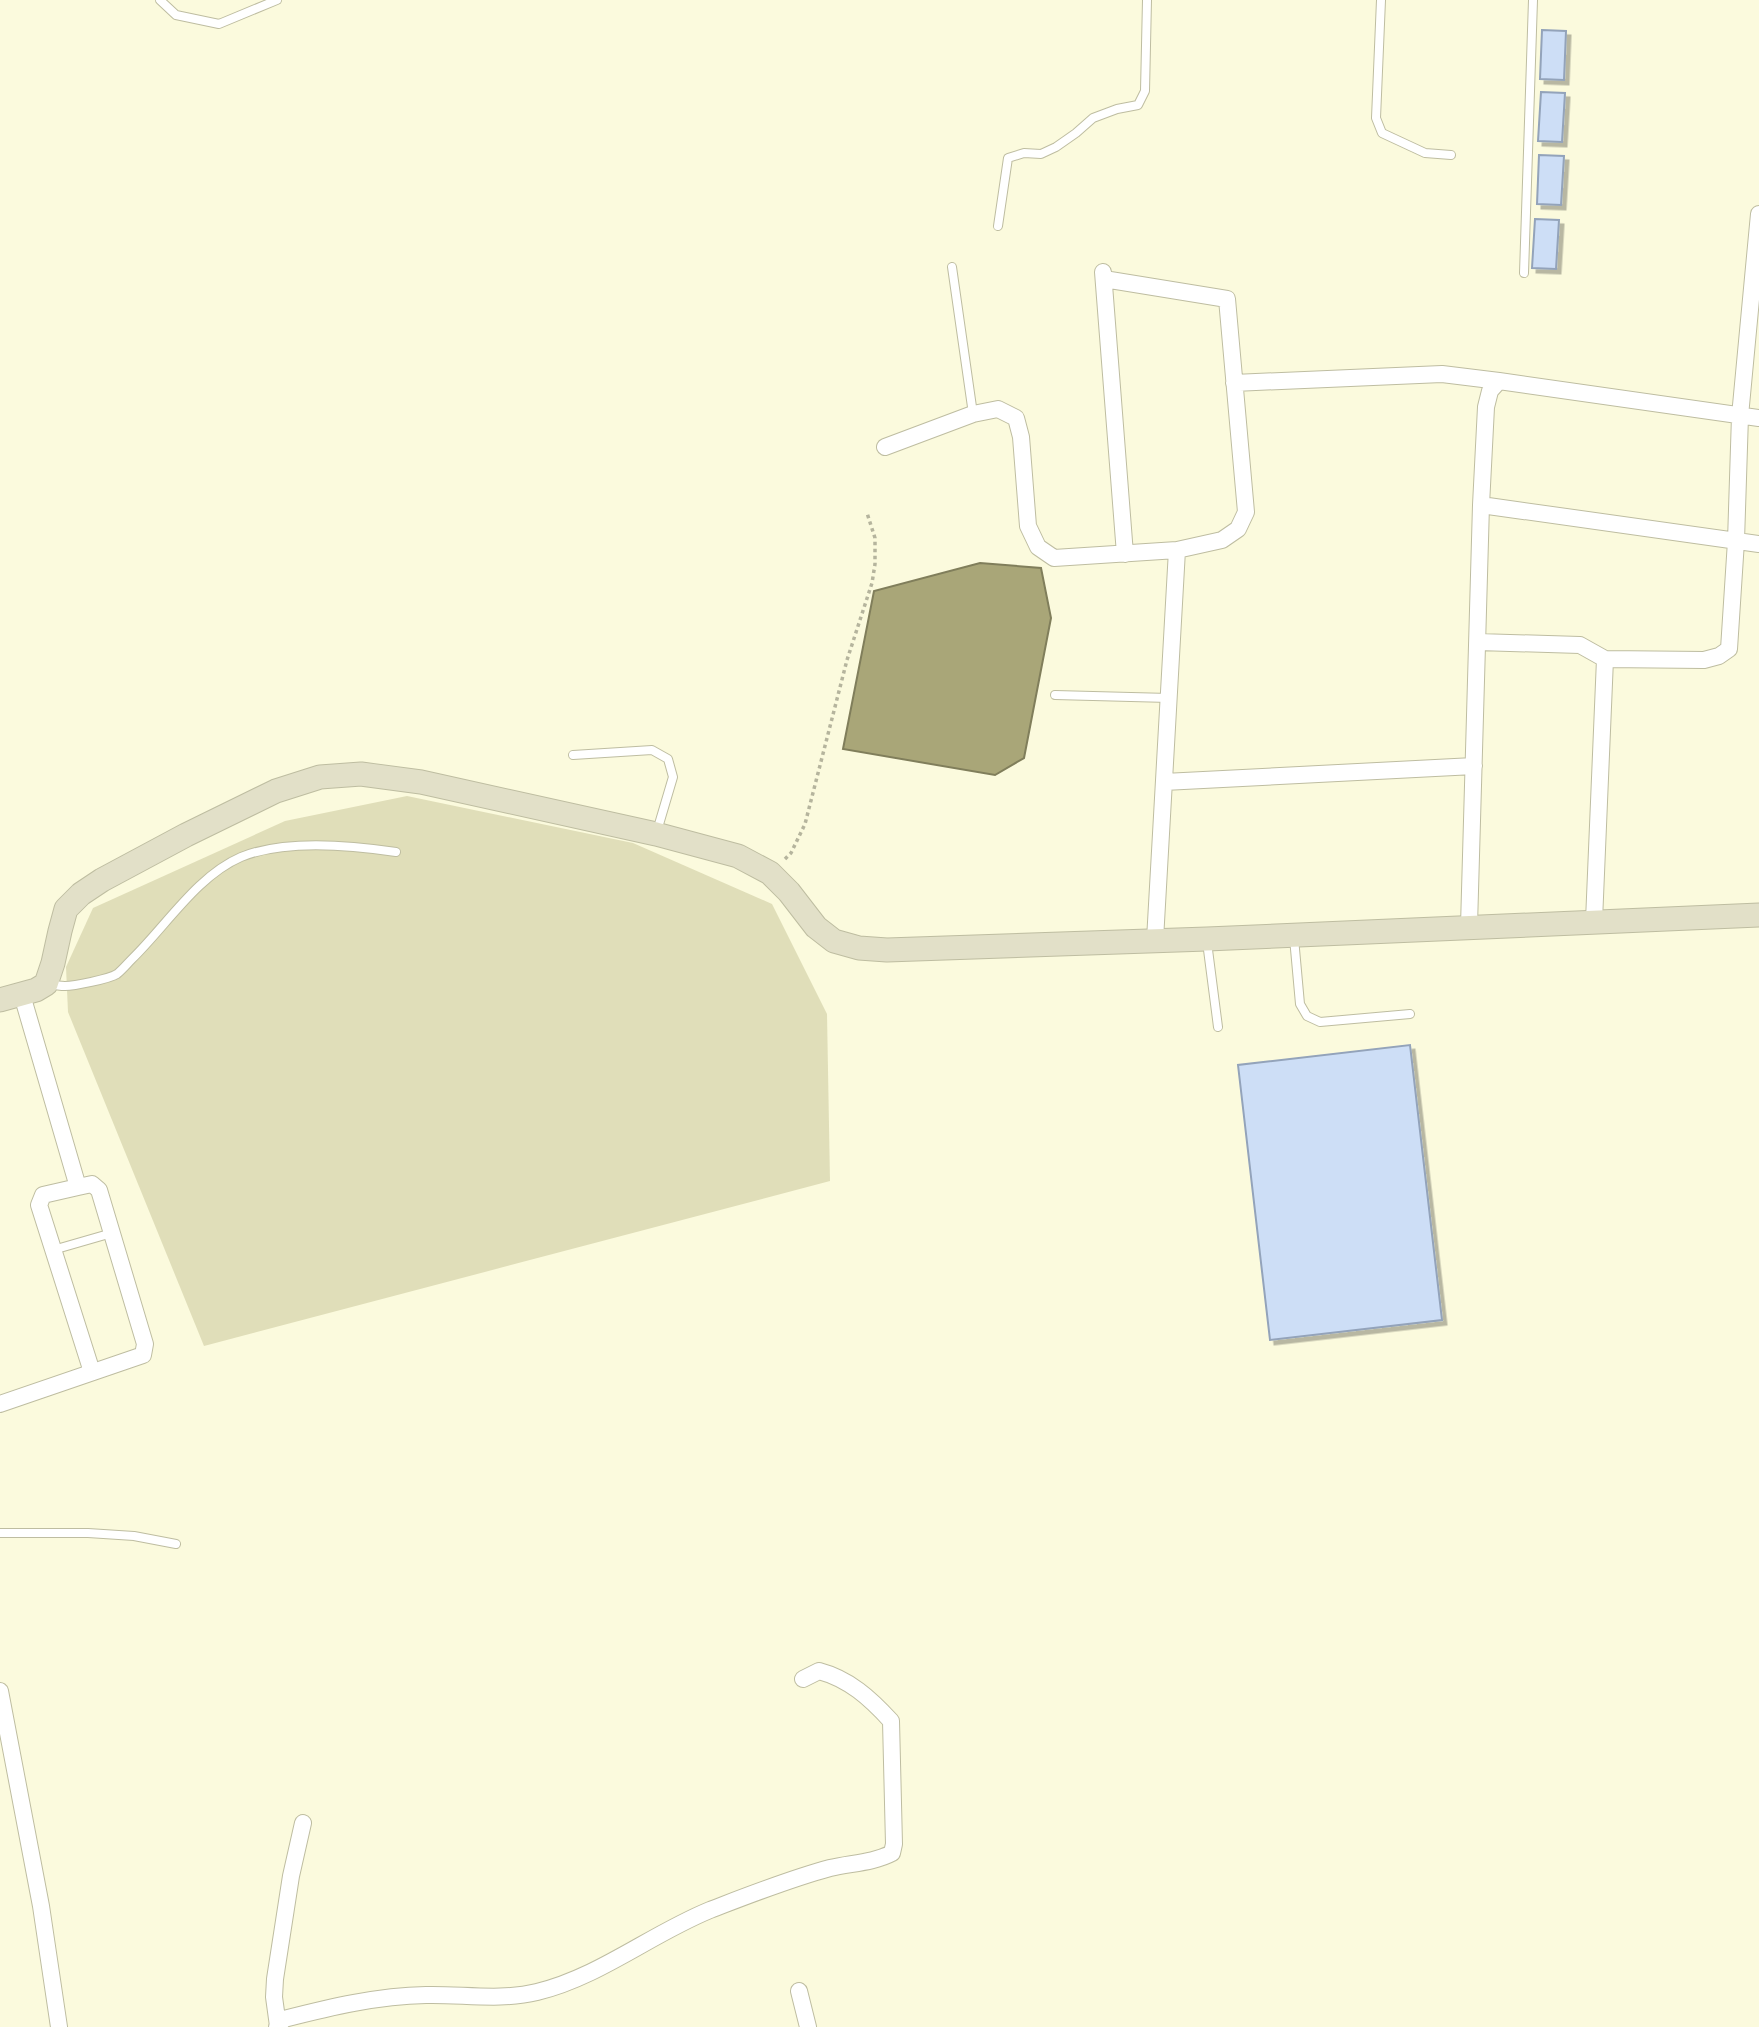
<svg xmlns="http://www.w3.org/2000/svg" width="1759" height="2027" viewBox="0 0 1759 2027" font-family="Poppins,sans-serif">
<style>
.green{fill:#e0deb9}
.water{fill:#a9a678;stroke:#807e5b;stroke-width:2}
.building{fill:#cddef6;stroke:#93a3ba;stroke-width:2;filter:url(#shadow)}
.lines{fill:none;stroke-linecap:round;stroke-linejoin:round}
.lane-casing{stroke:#bebda1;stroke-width:10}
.street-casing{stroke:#bebda1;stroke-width:18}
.secondary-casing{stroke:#bebda1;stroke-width:25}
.path{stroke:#b5b49d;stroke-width:3.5;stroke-dasharray:3.5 3.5;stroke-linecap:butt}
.lane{stroke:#fff;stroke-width:8}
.street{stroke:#fff;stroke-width:16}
.secondary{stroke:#e2e0c8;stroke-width:23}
</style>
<defs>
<filter id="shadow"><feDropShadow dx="4.5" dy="4.5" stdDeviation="0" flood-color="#0004"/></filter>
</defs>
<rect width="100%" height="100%" fill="#fbfadd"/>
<path class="green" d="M407,796L633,843L772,904L827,1014L830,1181L204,1346L68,1012L66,967L93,908L285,821Z"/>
<path class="water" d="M980,563L1041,568L1051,618L1024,758L995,775L843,749L874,591Z"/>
<path class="building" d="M1542,30L1566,31L1564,80L1540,79Z
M1541,92L1565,93L1562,142L1538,141Z
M1539,155L1564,156L1561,205L1537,204Z
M1535,219L1559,220L1556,269L1532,268Z
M1410,1045L1442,1320L1270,1340L1238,1065Z"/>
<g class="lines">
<g class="lane-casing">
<path id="lane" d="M160,0L176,15L219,24L277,0
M1381,0L1376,118L1382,133L1425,153L1451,155
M998,226L1008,158L1024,153L1041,154L1056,147L1076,133L1093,118L1117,109L1138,105L1145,91L1147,0
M952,267L973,414
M1524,273L1533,0
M1055,695L1169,698
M573,755L652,750L668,759L673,777L657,831
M1294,938L1300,1004L1307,1016L1320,1022L1410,1014
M1207,942L1218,1027
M49,984C54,985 59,986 65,986C74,986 109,979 117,974C122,970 127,964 132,959C166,926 197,876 241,857C285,839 350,845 396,852
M53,1250L112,1233
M0,1533H88L134,1536L176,1544"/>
</g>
<g class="street-casing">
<path id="street" d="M1103,272L1125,554
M1234,383L1442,374L1499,381
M885,447L973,414L998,409L1016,418L1021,437L1028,526L1038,547L1054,558L1177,550L1222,540L1238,529L1246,512L1227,299L1104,279
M1481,505L1759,544
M1478,642L1580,645L1605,659
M1164,782L1474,766
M1594,921L1605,659L1704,660L1719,656L1729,649L1736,541L1740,416L1759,214
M1469,926L1481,505L1486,407L1490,391L1499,381L1759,418
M1155,940L1177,550
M78,1187L43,1195L39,1205L92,1372
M0,1404L143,1355L145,1344L99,1190L92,1184L78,1187L22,995
M0,1691L41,1906L59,2027
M799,1991L808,2027
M278,2026L274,1997L275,1979L291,1876L303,1823
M277,2027L284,2019C331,2007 377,1996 426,1995C462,1994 501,2001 537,1992C599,1977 651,1934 710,1910C749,1895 789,1879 830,1868C850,1863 873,1863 892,1853L894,1844L891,1721C870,1698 849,1679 819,1671L803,1679"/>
</g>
<g class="secondary-casing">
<path id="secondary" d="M0,1000L36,990L46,984L53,963L60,931L66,909L81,894L102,880L186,835L276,791L320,777L361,774L421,782L656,834L738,856L770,873L789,892L816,927L834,941L859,948L887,950L1207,939L1759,915"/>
</g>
<path class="path" d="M785,859L791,853L805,824L847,660L872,583L875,564V538L867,513"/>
<use href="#lane" class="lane"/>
<use href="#street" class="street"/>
<use href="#secondary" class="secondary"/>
</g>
</svg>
